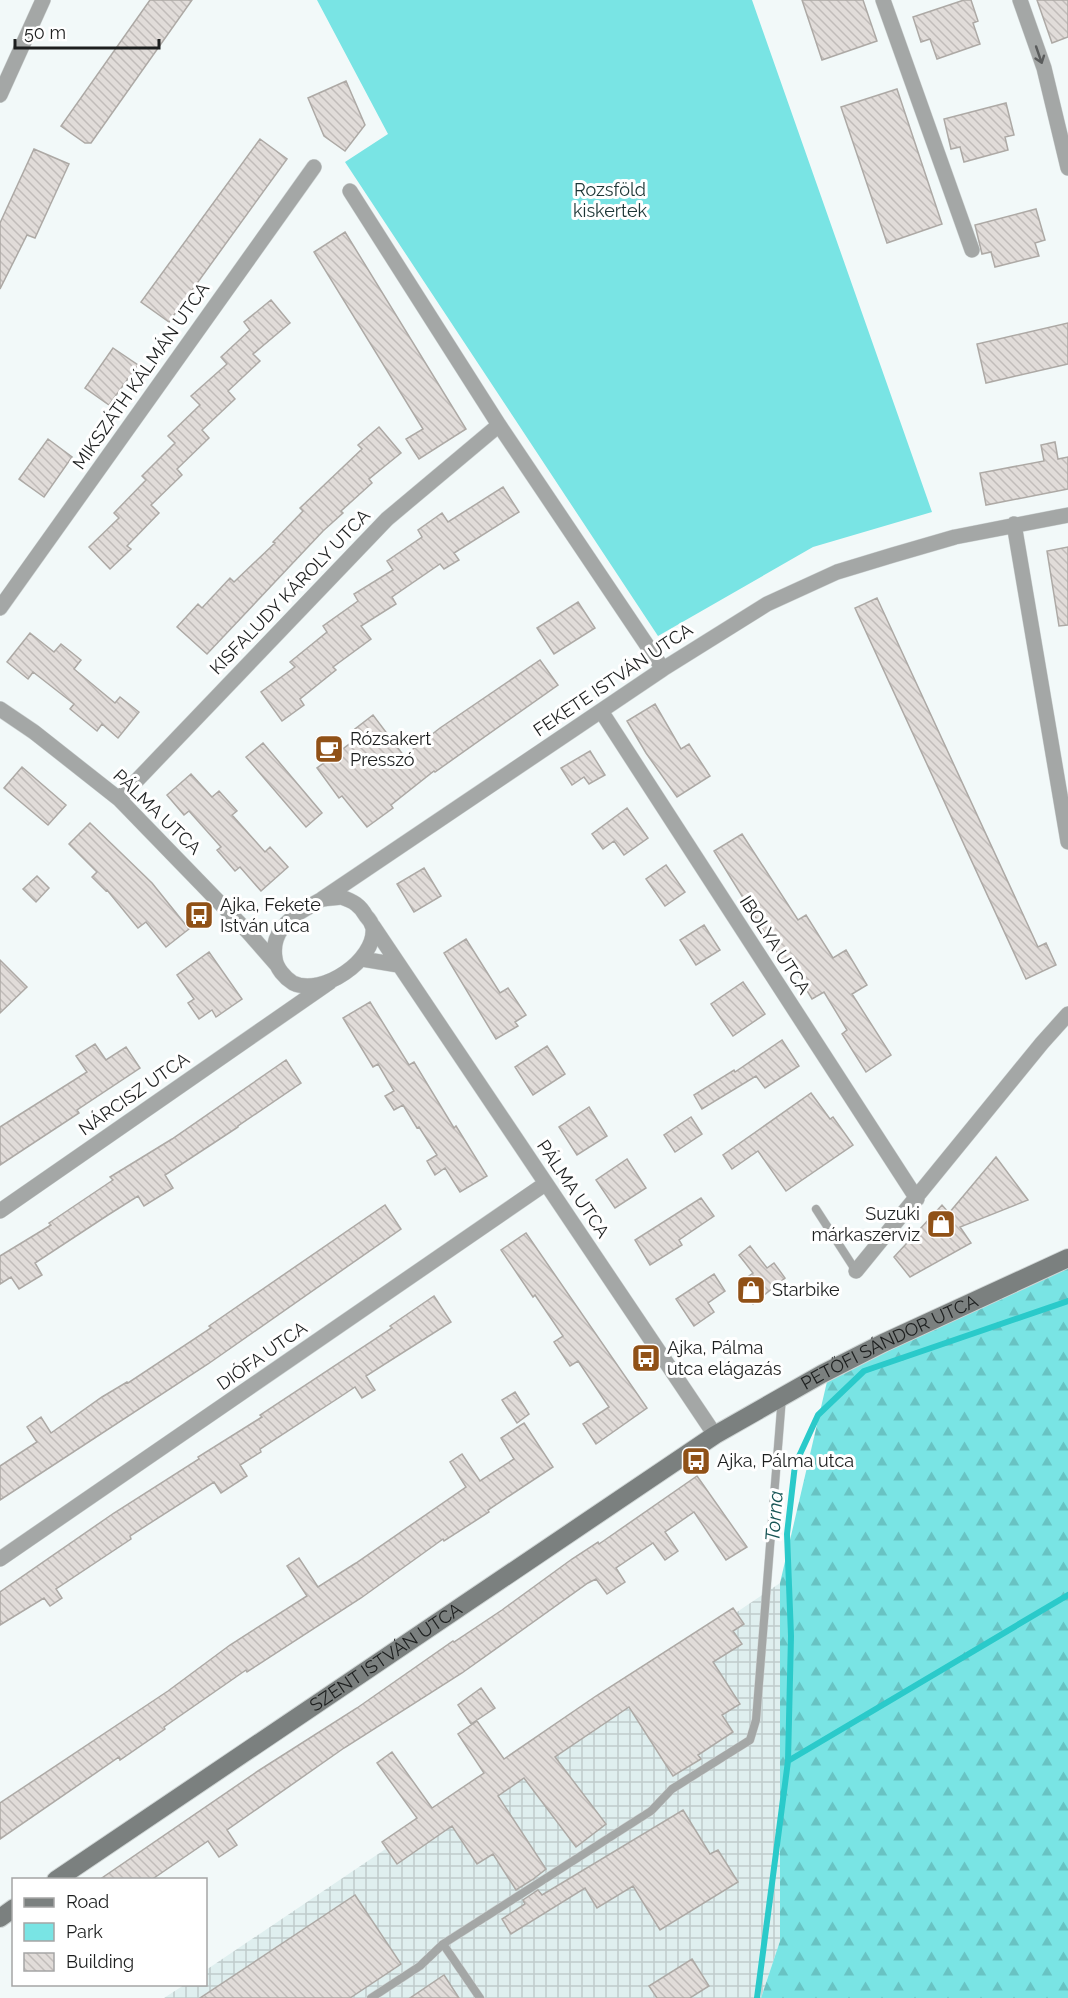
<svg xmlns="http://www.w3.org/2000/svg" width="1068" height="1998" viewBox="0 0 1068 1998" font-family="Raleway,sans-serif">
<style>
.industrial{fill:url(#industrial-grid)}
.forest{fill:url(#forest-firs)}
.green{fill:#79e4e4}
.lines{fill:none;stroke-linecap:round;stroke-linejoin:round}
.stream{stroke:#2acaca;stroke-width:6}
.building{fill:url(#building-back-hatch);stroke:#ada9a5;stroke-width:1.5}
.lane-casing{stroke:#d0d6d6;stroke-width:9}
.street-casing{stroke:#d0d6d6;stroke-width:16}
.secondary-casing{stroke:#d0d6d6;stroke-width:20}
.lane{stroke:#a4a7a6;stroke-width:8}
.street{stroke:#a4a7a6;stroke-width:15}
.secondary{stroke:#7b807f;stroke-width:18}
.oneway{stroke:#5a5c5c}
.labels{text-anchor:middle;stroke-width:6;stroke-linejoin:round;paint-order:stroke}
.park-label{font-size:18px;fill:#1c3535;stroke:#fff}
.street-label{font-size:18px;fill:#1d1f1f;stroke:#fff}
.poi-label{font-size:18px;fill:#1d1f1f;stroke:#fff;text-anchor:start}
.water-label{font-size:20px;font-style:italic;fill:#175555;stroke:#fff}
</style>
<defs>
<pattern id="industrial-grid" width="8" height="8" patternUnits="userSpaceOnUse" patternTransform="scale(1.5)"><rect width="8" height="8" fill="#dfefef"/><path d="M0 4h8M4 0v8" fill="none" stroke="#bfcccc"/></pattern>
<pattern id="forest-firs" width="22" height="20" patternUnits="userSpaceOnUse" patternTransform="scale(1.5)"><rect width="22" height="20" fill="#79e4e4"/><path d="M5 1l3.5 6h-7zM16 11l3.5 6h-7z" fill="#68c3c3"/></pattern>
<pattern id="building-back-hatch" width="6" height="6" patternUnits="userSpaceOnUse" patternTransform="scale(1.5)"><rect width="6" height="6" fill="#e1dcd9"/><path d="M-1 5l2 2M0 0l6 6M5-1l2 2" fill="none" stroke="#c1bcba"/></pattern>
</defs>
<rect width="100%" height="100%" fill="#f2f9f9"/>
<path class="industrial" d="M780,1583V1941L761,1998H164L184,1985L206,1984V1970Z"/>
<path class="forest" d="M1068,1262V1998H761L780,1941V1583L829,1373Z"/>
<path class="green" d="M317,0H752L932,512L813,547L658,636L345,162L388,134Z"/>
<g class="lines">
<path class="stream" d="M788,1761L1068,1595
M757,1998L788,1761L791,1636L787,1534L795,1465L818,1415L864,1371L1068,1301"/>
</g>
<path class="building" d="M150,0H192L91,143H85L61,126Z
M802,0H863L877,41L822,60Z
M964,0H971L978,21L973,23L980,44L937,59L930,39L921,42L913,17Z
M1037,0H1068V37L1052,43Z
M346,81L365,125L345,151L324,136L308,98Z
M897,89L942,224L887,243L841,107Z
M1006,103L1014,135L1005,137L1008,150L964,162L960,147L951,149L944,119Z
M260,139L287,159L169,322L141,302Z
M34,149L69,164L35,238L27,235L0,289V223Z
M1036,209L1045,240L1035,243L1039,256L995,267L991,252L982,254L975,225Z
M345,232L466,429L419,459L406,439L423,429L314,252Z
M271,300L290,323L253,354L260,361L228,391L235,399L202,430L209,438L177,469L182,475L151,505L159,513L127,546L131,549L110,569L89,547L119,518L114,513L146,480L142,476L175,443L168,436L200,405L191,396L227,364L221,357L250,330L244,322Z
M1068,323V364L986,383L977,344Z
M113,348L138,365L109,405L85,388Z
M379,427L401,453L369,479L372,483L341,511L343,513L323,531L207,654L177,627L198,604L202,608L230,578L234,582L275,543L273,542L303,511L300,508L362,449L358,445Z
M48,439L72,457L44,497L19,479Z
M1055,442L1058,459L1068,457V489L986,505L980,473L1044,461L1041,445Z
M503,487L519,512L454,553L459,560L444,569L440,564L392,597L396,604L361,626L371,639L333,667L336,670L300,699L304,705L282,721L261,692L295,667L290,662L327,632L323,626L358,601L354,594L393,570L387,561L422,537L418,530L442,513L448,522Z
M1068,547V625L1059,626L1047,551Z
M877,598L1038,947L1046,943L1056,965L1026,979L855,608Z
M578,602L595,628L554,654L537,628Z
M30,633L54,652L61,644L81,660L74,669L115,703L120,697L139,712L118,738L102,724L97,731L70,709L74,704L33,672L28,679L7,662Z
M540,660L558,685L435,772L434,771L391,805L393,808L367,827L342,796L339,798L317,768L360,736L355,729L373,715L404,756L440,728Z
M655,704L681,749L689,744L710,776L677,797L646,753L627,721Z
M263,743L322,813L306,827L246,757Z
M590,751L605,775L589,784L584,777L572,785L561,768Z
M22,767L66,805L48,825L4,788Z
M191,774L212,797L219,791L237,811L232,815L265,852L270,847L288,867L261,891L240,867L235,871L217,850L221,847L189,811L184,815L167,795Z
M627,808L648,838L624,855L614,841L603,849L592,834Z
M90,823L152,883L189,929L166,947L146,922L138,928L107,890L106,891L92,877L97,872L69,844Z
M742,834L798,920L806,915L833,958L846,950L867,985L852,994L891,1055L866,1072L842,1034L847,1030L824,992L812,999L790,962L785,965L714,851Z
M666,865L685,892L665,906L646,879Z
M424,868L441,896L414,912L397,884Z
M37,876L49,888L36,902L23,889Z
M704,925L720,950L696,965L680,940Z
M466,939L500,993L508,988L526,1015L515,1022L518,1026L496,1039L444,953Z
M209,952L242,999L216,1017L212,1010L199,1019L188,1003L194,999L177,975Z
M0,960L27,987L0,1013Z
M743,982L765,1014L733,1036L711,1004Z
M370,1002L409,1065L414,1062L454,1128L456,1126L487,1176L460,1192L445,1168L435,1175L427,1161L437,1155L419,1127L417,1128L403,1105L394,1110L385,1096L394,1091L378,1064L373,1067L343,1018Z
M782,1040L799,1066L765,1088L756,1076L702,1109L694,1095L734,1070L735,1072Z
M95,1044L106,1060L126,1047L140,1068L77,1110L79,1113L0,1165V1127L87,1072L76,1056Z
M547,1046L565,1074L533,1095L515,1067Z
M286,1060L301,1083L238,1126V1127L165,1175L173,1188L144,1206L138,1196L108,1215L35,1263L42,1275L19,1289L11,1277L0,1284V1256L51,1225L49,1223L113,1180L110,1177L172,1139Z
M811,1093L830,1119L833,1117L853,1145L786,1191L758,1151L732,1169L723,1155Z
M589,1107L607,1136L577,1155L559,1127Z
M691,1117L702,1134L675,1152L664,1135Z
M996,1157L1028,1200L960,1227L971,1243L910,1277L894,1257L942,1205L949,1213Z
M627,1159L646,1188L615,1208L596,1180Z
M701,1198L714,1216L679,1240L682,1245L650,1265L635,1240Z
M385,1205L401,1229L208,1364L0,1500V1466L37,1442L27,1427L41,1417L51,1433L102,1397L127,1382L128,1383L211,1328L209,1326Z
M526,1233L647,1408L596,1444L583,1424L609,1407L578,1361L570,1366L554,1342L563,1336L535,1295L533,1297L501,1250Z
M750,1246L767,1268L774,1263L785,1278L753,1304L738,1284L753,1273L739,1255Z
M714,1274L725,1291L708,1303L714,1312L694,1326L676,1299Z
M434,1296L451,1322L366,1376L375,1390L362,1398L355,1387L340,1397L260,1449L261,1452L240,1465L247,1476L221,1493L214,1482L130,1536L131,1539L56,1589L62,1598L50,1606L44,1598L0,1625V1592L114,1513L199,1459L198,1457L262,1417L260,1415L392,1328L390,1326Z
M515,1392L529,1414L517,1423L502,1400Z
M524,1423L553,1467L488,1510L489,1512L444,1541L443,1539L361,1598L247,1672L246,1670L164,1727L165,1729L120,1760L119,1757L0,1839V1803L168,1691L230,1645L307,1596L287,1566L299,1558L318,1587L356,1563L466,1487L450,1462L462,1454L480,1481L514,1459L501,1438Z
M697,1476L747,1547L726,1560L694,1512L665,1532L678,1551L665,1560L653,1543L616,1568L625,1582L607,1594L596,1579L588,1583L462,1673L344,1748L227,1830L237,1845L219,1857L208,1841L151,1880H99L258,1771L357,1708L453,1641L454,1642L502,1610L572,1559L598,1542L599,1544Z
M733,1608L744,1624L733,1631L742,1644L713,1662L740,1704L722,1715L733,1732L698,1755L701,1759L673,1776L629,1707L555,1757L606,1824L576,1847L524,1778L498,1796L546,1869L532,1880L516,1890L493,1854L477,1864L452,1826L397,1864L382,1842L417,1818L377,1763L392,1752L432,1808L484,1773L458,1734L477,1721L504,1759L596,1696Z
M481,1688L495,1708L471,1724L458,1705Z
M683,1810L710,1854L718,1850L738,1882L660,1930L633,1886L597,1908L585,1888L511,1934L502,1919L525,1904L523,1900L538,1890L542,1895Z
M355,1895L401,1964L350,1998H200Z
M692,1959L709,1986L690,1998H657L649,1986Z
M444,1975L459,1998H410Z"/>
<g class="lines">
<g class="lane-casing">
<path id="lane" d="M816,1209L856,1271
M443,1944L480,1998
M371,1998L420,1966L443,1944L651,1811L672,1789L750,1740L756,1720L782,1397"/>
</g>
<g class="street-casing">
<path id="street" d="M883,0L972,250
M1020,0L1044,68L1068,168
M0,95L43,0
M350,191L499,425L663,669
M1014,524L1068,842
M0,608L314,167
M0,709L34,732L119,799L248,932L276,964
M601,711L917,1199
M119,799L387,519L499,425
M341,897C353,901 360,905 366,916C369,919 372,924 373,928C376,960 322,997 293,983C285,978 276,968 275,958C271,934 287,919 307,908C312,905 317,901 323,899C329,898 335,898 341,897Z
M322,899L663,669L767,604L837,572L893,555L955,537L1068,515
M373,926L715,1435
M362,959L398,965
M0,1211L330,982
M856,1271L1042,1043L1068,1014
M0,1559L545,1184"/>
</g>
<g class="secondary-casing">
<g id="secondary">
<path id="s1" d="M56,1880L715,1435L822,1374L883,1343L1068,1258"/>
<path d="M0,1918L14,1908"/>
</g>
</g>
<use href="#lane" class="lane"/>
<use href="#street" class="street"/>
<use href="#secondary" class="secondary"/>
</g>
<defs><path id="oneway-shaft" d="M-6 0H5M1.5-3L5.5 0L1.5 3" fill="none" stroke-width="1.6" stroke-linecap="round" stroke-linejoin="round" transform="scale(1.5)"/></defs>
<use class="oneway" href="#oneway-shaft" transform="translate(1039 55) rotate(71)"/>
<defs>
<g id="cafe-square" transform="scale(1.5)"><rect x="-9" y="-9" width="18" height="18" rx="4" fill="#905117" stroke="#fff"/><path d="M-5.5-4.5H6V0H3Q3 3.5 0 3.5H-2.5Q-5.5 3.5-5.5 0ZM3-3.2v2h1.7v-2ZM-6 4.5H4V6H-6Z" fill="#fff"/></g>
<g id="bus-square" transform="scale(1.5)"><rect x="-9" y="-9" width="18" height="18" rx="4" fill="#905117" stroke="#fff"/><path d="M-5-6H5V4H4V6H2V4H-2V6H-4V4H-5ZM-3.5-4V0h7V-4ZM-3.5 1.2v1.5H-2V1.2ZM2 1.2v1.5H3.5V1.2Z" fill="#fff"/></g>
<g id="shop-square" transform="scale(1.5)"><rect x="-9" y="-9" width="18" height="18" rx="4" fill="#905117" stroke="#fff"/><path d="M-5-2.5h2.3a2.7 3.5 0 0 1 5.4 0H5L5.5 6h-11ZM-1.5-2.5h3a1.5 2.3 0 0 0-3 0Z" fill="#fff"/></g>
</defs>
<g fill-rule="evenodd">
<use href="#cafe-square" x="329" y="749"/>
<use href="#bus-square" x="199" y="915"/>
<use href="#shop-square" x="941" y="1224"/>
<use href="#shop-square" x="751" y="1290"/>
<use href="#bus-square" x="646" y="1358"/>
<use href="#bus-square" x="696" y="1461"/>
</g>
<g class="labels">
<g class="park-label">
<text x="610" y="196">Rozsföld<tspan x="610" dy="21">kiskertek</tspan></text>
</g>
<g class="street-label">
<text transform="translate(141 376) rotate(-55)" y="6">MIKSZÁTH KÁLMÁN UTCA</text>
<text transform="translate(290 592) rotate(-46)" y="6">KISFALUDY KÁROLY UTCA</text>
<text transform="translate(613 680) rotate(-34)" y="6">FEKETE ISTVÁN UTCA</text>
<text transform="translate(157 812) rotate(44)" y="6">PÁLMA UTCA</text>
<text transform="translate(775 945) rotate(57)" y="6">IBOLYA UTCA</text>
<text transform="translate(134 1094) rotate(-35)" y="6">NÁRCISZ UTCA</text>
<text transform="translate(573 1189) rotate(56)" y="6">PÁLMA UTCA</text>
<text dy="6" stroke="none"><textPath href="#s1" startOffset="993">PETŐFI SÁNDOR UTCA</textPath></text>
<text transform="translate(262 1356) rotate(-35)" y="6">DIÓFA UTCA</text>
<text dy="6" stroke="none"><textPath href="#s1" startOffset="398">SZENT ISTVÁN UTCA</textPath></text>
</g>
<g class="poi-label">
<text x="350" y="745">Rózsakert<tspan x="350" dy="21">Presszó</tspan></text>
<text x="220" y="911">Ajka, Fekete<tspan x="220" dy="21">István utca</tspan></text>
<text x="920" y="1220" text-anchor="end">Suzuki<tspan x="920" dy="21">márkaszerviz</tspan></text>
<text x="772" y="1296">Starbike</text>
<text x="667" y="1354">Ajka, Pálma<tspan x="667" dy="21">utca elágazás</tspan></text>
<text x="717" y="1467">Ajka, Pálma utca</text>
</g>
<g class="water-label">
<text transform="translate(774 1516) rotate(-86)" y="7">Torna</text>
</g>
</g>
<rect x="12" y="1878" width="195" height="108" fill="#ffffff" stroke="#a5a5a5" stroke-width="1.5"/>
<rect x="24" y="1898" width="30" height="9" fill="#7b807f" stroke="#a5a5a5" stroke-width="1.5"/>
<text x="66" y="1908" font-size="18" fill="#1d1f1f">Road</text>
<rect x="24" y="1923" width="30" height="18" fill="#79e4e4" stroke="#a5a5a5" stroke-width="1.5"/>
<text x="66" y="1938" font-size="18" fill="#1d1f1f">Park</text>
<rect x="24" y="1953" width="30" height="18" fill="url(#building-back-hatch)" stroke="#a5a5a5" stroke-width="1.5"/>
<text x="66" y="1968" font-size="18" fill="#1d1f1f">Building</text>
<path d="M15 39v9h144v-9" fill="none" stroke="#1d1f1f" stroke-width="3"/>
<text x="24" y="39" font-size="18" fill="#1d1f1f" stroke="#ffffff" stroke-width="4.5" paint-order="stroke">50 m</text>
</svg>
